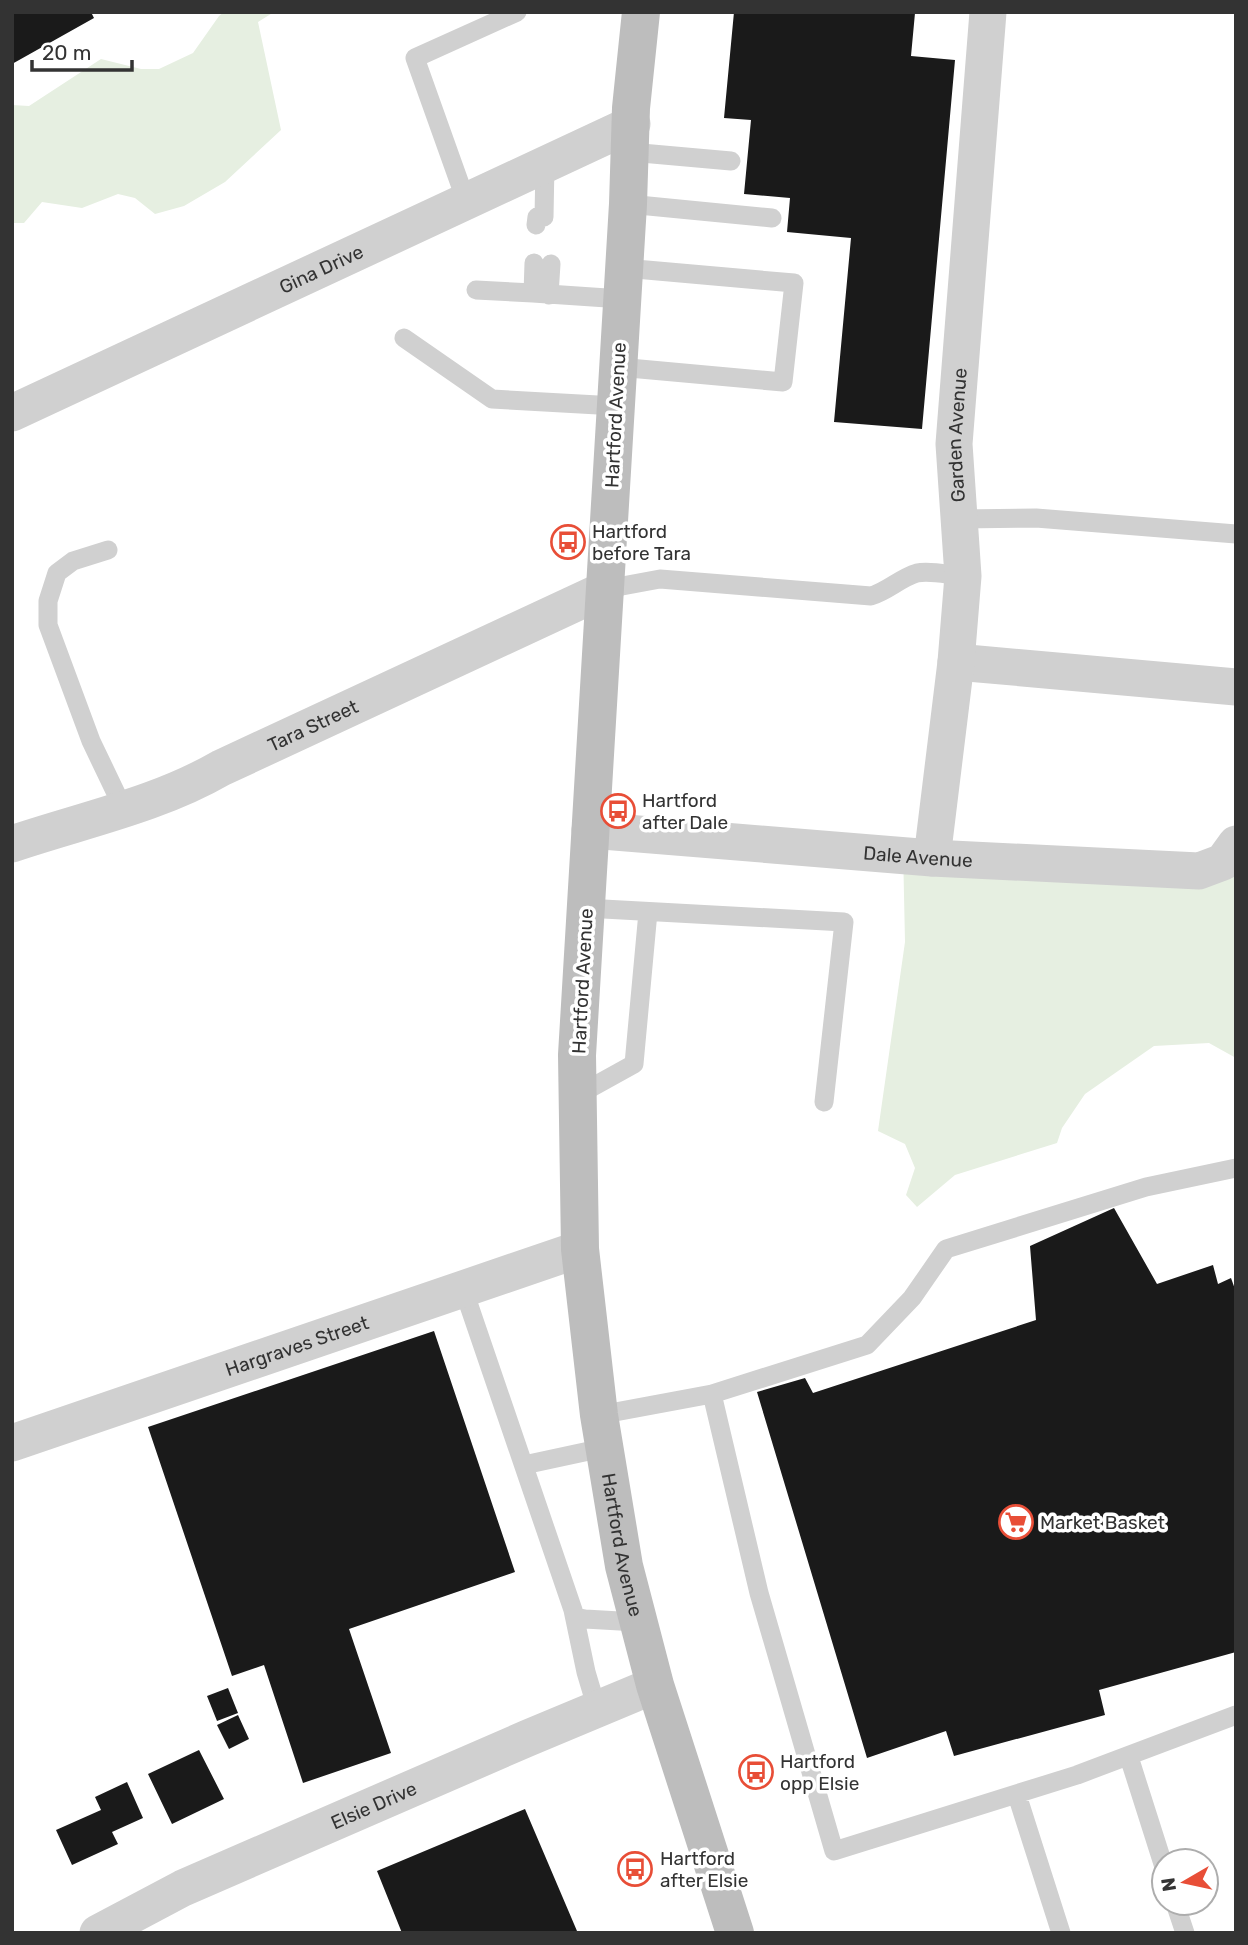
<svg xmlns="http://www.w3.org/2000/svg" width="1248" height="1945" viewBox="0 0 1248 1945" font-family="Rubik,sans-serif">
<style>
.green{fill:#e6efe1}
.building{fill:#1a1a1a}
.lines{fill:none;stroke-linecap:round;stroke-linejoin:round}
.lane{stroke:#d0d0d0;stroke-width:19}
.street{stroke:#d0d0d0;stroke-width:37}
.secondary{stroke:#bdbdbd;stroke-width:38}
.labels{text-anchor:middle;stroke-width:7;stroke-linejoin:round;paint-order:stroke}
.street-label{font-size:19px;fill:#333;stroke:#fff}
.poi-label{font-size:19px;fill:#333;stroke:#fff;text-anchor:start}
</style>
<rect width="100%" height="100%" fill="#fff"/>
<path class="green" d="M224,12H274L258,22L281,130L225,182L184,206L155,214L135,198L118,194L82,208L42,202L24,223H12V105L29,106L101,59L141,69H159L193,53L219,16Z
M903,848L1236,865V1058L1209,1043L1154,1046L1085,1094L1062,1128L1057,1143L955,1175L917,1207L906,1195L915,1168L905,1144L878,1131L905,942Z"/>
<path class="building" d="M12,12H91L94,18L12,64Z
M734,12L915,13L911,56L955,60L922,429L834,422L851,238L787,232L790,198L744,194L751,120L724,118Z
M1114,1208L1157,1284L1213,1265L1218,1284L1231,1278L1236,1292V1652L1099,1690L1105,1715L954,1756L946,1731L867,1758L757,1392L805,1378L813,1393L1036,1320L1030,1246Z
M434,1331L515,1572L349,1629L391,1753L303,1783L264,1665L232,1676L148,1427Z
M228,1688L238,1713L217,1721L207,1696Z
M238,1715L249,1739L229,1749L217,1725Z
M199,1750L224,1799L172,1824L148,1774Z
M127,1782L143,1818L112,1832L118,1844L72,1865L56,1830L101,1810L95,1797Z
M525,1809L577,1931L572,1933H402L377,1871Z"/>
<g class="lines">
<path class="lane" d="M630,152L731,161
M466,201L415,58L517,12
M628,204L772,218
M536,225L537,217H544L545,164
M534,263L533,293L622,299
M476,290L533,293
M549,295L551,264
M404,338L492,399L616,406
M618,367L783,382L794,283L624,268
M960,519L1036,518L1236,534
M108,550L73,561L57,573L48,601V625L91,741L124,810
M606,589L660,579L871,596C888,591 900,578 917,573C930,570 949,575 963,576
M585,908L844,922L824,1102
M578,1095L634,1064L648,912
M463,1288L573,1610L586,1672L597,1709
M712,1394L759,1593L834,1851L1077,1775L1236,1715
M599,1415L712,1394L867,1345L912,1298L946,1249L1146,1187L1236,1168
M524,1465L603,1448
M575,1617L585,1619L637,1622
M1129,1757L1164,1867
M1017,1795L1061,1933
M1175,1903L1185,1933"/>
<g class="street">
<path id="s1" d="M12,413L632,124"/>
<path d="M956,662L1236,687"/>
<path id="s2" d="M590,830L932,858L1199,871L1223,862L1236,844"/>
<path id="s3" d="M12,844C83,820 157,805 221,768L606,589"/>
<path id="s4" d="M932,858L956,662L963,576L954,444L988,12"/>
<path id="s5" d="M12,1443L580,1249"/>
<path id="s6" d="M98,1933L183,1888L528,1738L655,1685"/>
</g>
<path class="secondary" id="s7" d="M641,12L631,108L628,204L577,1055L580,1249L599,1415L624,1566L655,1685L735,1933"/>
</g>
<defs>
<g id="bus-ring" transform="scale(1.75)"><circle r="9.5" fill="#fff" stroke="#e84e37" stroke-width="1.5"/><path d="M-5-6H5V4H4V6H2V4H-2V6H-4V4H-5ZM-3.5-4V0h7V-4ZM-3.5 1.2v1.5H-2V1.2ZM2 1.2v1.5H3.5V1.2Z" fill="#e84e37"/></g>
<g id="supermarket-ring" transform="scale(1.75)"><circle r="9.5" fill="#fff" stroke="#e84e37" stroke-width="1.5"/><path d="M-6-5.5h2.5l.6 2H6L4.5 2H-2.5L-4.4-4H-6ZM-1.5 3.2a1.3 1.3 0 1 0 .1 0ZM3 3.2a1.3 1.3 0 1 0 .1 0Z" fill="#e84e37"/></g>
</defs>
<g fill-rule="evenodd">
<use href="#bus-ring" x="568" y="542"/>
<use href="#bus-ring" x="618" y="811"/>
<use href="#supermarket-ring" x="1016" y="1522"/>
<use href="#bus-ring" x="756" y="1772"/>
<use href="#bus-ring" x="635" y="1869"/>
</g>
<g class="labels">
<g class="street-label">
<text dy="7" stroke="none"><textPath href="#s1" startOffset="341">Gina Drive</textPath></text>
<text transform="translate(615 415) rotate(-87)" y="7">Hartford Avenue</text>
<text dy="7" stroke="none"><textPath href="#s4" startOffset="425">Garden Avenue</textPath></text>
<text dy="7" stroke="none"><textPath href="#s3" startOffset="324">Tara Street</textPath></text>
<text dy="7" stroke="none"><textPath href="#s2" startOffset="329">Dale Avenue</textPath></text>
<text transform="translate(582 981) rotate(-87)" y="7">Hartford Avenue</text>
<text dy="7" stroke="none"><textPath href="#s5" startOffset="301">Hargraves Street</textPath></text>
<text dy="7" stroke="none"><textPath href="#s7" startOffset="1538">Hartford Avenue</textPath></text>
<text dy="7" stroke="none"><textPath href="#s6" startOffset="304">Elsie Drive</textPath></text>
</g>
<g class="poi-label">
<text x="592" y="538">Hartford<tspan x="592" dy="22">before Tara</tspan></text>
<text x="642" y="807">Hartford<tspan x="642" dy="22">after Dale</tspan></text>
<text x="1040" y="1529">Market Basket</text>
<text x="780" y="1768">Hartford<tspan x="780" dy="22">opp Elsie</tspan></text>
<text x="660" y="1865">Hartford<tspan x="660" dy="22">after Elsie</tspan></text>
</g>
</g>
<rect width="1248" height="1945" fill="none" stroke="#333333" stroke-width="28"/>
<g transform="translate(1185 1882) rotate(261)"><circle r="33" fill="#ffffff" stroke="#adadad" stroke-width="2"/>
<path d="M0-5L12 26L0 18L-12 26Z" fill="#e84e37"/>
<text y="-10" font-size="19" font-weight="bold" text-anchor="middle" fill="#333333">N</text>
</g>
<path d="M32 60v10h100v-10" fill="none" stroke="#333333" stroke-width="3.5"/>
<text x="42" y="60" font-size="21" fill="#333333" stroke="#ffffff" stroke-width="5" paint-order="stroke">20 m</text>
</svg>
